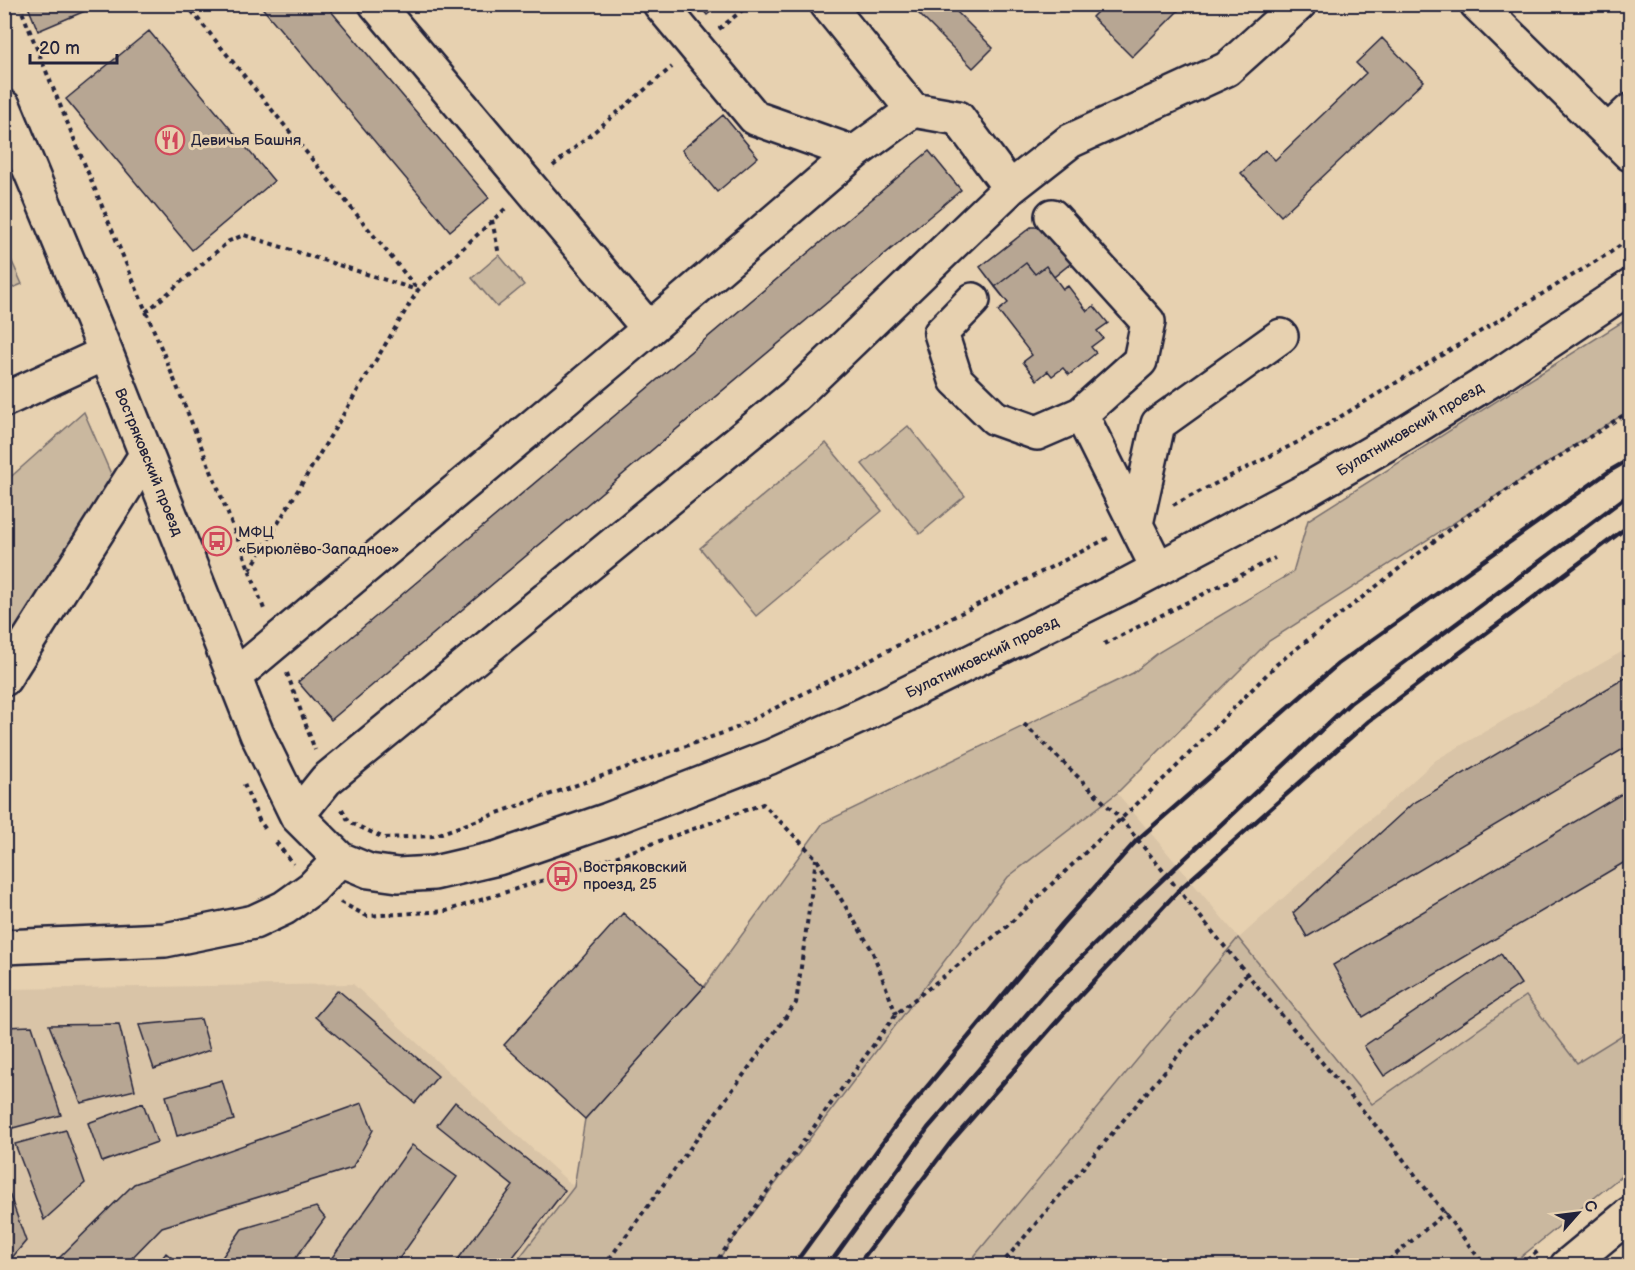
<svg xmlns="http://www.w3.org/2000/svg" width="1635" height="1270" viewBox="0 0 1635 1270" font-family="'Balsamiq Sans',sans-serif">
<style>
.built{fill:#d9c4a7}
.green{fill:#cab89f;stroke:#766d6d;stroke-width:1.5}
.building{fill:#b7a693;stroke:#22223b;stroke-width:1.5}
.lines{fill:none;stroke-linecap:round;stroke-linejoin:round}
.minor-casing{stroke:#22223b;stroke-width:38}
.path{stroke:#22223b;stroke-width:4;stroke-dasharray:4.5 4.5;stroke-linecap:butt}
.minor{stroke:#e7d1b0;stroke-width:33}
.rail{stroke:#22223b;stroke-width:4.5}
.labels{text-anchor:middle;stroke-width:6;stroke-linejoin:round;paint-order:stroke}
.poi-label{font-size:15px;fill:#22223b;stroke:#e7d1b0;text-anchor:start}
.street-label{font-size:15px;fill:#22223b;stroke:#e7d1b0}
</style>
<rect width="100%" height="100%" fill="#e7d1b0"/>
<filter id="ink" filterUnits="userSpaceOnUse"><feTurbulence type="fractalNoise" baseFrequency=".0167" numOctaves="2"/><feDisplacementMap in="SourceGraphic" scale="12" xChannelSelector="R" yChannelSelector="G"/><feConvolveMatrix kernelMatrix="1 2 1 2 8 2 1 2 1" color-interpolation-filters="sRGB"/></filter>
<g filter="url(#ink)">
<path class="built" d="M1630,647V1030L1577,1063L1526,996L1372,1104L1238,938L967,1265L714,1266L1008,877L1117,793L1239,938L1436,760Z
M353,984L574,1187L513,1265H5L4,989Z"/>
<path class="green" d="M5,246L22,284L5,291H4Z
M499,255L524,285L497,307L472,278Z
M1630,317V410L1269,641L1117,793L1008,877L714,1265L513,1266L574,1187L585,1119L704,987L823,823L1133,673L1159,652L1293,572L1308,520Z
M84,412L117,488L5,653V482Z
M908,426L965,496L920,534L862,464Z
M826,443L882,511L756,616L700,548Z
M1238,938L1372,1104L1526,996L1577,1063L1630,1030V1169L1511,1265H967Z"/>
<path class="building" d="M27,4H90L92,8L38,31Z
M259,4H325L489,198L450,231Z
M698,4H720L707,15Z
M922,4H949L993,48L973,68L916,11Z
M1105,4H1185L1132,57L1092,17Z
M149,31L274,181L192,250L66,99Z
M1382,38L1424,81L1281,216L1241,173L1265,150L1275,160L1366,73L1356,63Z
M723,115L758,157L717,192L682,150Z
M929,151L961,190L331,720L298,682Z
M1031,227H1042L1080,256L1054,277L1046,266L1035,274L1026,263L995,287L980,267Z
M1031,227H1042L1080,256L1054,277L1063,289L1068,286L1087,311L1094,306L1108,323L1097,331L1103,338L1091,347L1096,353L1069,375L1063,368L1052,376L1048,371L1037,380L1023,362L1032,355L998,311L1008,303L980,267Z
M1026,263L1035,274L1046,266L1063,289L1068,286L1087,311L1094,306L1108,323L1097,331L1103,338L1091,347L1096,353L1069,375L1063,368L1052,376L1048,371L1037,380L1023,362L1032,355L998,311L1008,303L995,287Z
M1630,675V745L1307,937L1293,913L1412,804Z
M1630,789V859L1363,1017L1333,965Z
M623,913L704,987L585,1119L504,1045Z
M1501,954L1521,984L1384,1076L1364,1046Z
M338,990L438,1076L415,1103L315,1017Z
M201,1019L210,1050L154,1069L139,1025Z
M119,1024L135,1090L81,1103L49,1025Z
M32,1026L61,1115L9,1129L4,1116V1027Z
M222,1080L234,1120L177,1136L166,1096Z
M455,1102L565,1190L506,1266H453L513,1186L437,1125Z
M143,1103L157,1142L102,1162L88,1123Z
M362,1103L373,1130L352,1168L162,1227L124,1266H51L134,1184Z
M66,1130L85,1183L44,1220L15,1144Z
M412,1145L457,1177L394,1266H326Z
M4,1179L26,1241L5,1266H4Z
M316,1207L325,1218L290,1266H216L242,1229Z
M166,1253L182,1266H156Z"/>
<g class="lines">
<g class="minor-casing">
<path id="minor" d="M660,4L755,118L854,153
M1477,4L1630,154
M4,107L106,353L257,734L297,816L340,859L369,871L398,875L434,873L498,858L608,820L770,757L865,714L1127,585L1307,490L1409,431L1496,377L1630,287
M913,110L958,118L1010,188L1070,141L1227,69L1299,4
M1608,132L1630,111
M1052,216L1148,322L1140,361L1081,414
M973,300L941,333L956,380L995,418L1037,433L1081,414L1158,569
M649,329L854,153L913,110L827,4
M4,400L106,353
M1136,524L1158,424L1281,336
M234,677L649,329L376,4
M4,679L146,455
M297,816L326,780L794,396L1010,188
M4,947L165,940L254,922L284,908L312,888L340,859
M1567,1266L1630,1214"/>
</g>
<path class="path" d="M19,4C100,207 190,407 265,612
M186,4L418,290
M719,29L750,4
M553,166L672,67
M492,220L499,255
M146,312L229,241L244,235L417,290
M1173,505L1302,440L1611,252L1630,238
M250,570L418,290L507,207
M1104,644L1275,558
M287,673L315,750
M1024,724L1120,818L1247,974L1393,1146L1485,1266
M244,784L259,820L267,831
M342,809L349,822L384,838L433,836L734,729L1108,538
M276,842L293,864
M340,902L367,916L446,911L598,863L763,804L816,858L872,950L896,1014
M604,1266L796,1003L816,859
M713,1266L896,1014L1005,928L1174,769L1277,664L1465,517L1630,411
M1000,1266L1247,974
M1382,1266L1446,1212
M1520,1266L1538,1251
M1626,1266L1630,1262"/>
<use href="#minor" class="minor"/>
<path class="rail" d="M793,1266L897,1123L1062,924L1137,840L1338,664L1611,470L1630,459
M828,1266L928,1128L1046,992L1108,931L1350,703L1630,494
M857,1266L951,1142L1067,1010L1179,890L1369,721L1630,525"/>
</g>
</g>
<defs>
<g id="restaurant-ring" transform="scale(1.5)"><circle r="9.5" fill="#e7d1b0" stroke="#d1495b" stroke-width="1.5"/><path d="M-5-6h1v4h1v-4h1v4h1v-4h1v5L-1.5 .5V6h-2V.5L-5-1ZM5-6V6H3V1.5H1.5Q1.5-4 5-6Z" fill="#d1495b"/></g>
<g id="bus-ring" transform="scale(1.5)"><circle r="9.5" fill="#e7d1b0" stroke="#d1495b" stroke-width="1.5"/><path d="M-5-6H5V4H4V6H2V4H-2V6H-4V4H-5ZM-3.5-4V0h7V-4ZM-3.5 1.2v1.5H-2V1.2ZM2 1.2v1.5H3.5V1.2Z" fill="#d1495b"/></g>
</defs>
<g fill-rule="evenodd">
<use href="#restaurant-ring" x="170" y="140"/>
<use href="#bus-ring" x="217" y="541"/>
<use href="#bus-ring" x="562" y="876"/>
</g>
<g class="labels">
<g class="poi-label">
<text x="191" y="145">Девичья Башня</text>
<text x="238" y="537">МФЦ<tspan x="238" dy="17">«Бирюлёво-Западное»</tspan></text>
<text x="583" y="872">Востряковский<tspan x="583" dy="17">проезд, 25</tspan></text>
</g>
<g class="street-label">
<text transform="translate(1410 429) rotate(-31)" y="5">Булатниковский проезд</text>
<text transform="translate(149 462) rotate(68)" y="5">Востряковский проезд</text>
<text transform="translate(982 657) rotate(-26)" y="5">Булатниковский проезд</text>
</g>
</g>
<rect width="1635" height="1270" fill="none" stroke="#e7d1b0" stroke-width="24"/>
<rect x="12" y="12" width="1611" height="1246" fill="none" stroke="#22223b" stroke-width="2" filter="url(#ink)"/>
<g transform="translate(1578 1213) rotate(62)" stroke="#e7d1b0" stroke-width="4.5" paint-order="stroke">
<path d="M0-4.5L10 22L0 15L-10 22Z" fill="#22223b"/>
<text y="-9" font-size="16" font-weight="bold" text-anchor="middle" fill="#22223b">С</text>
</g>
<path d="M30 54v9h87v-9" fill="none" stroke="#22223b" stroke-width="3"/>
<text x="39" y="54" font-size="18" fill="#22223b" stroke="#e7d1b0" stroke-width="4.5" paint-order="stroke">20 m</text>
</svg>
